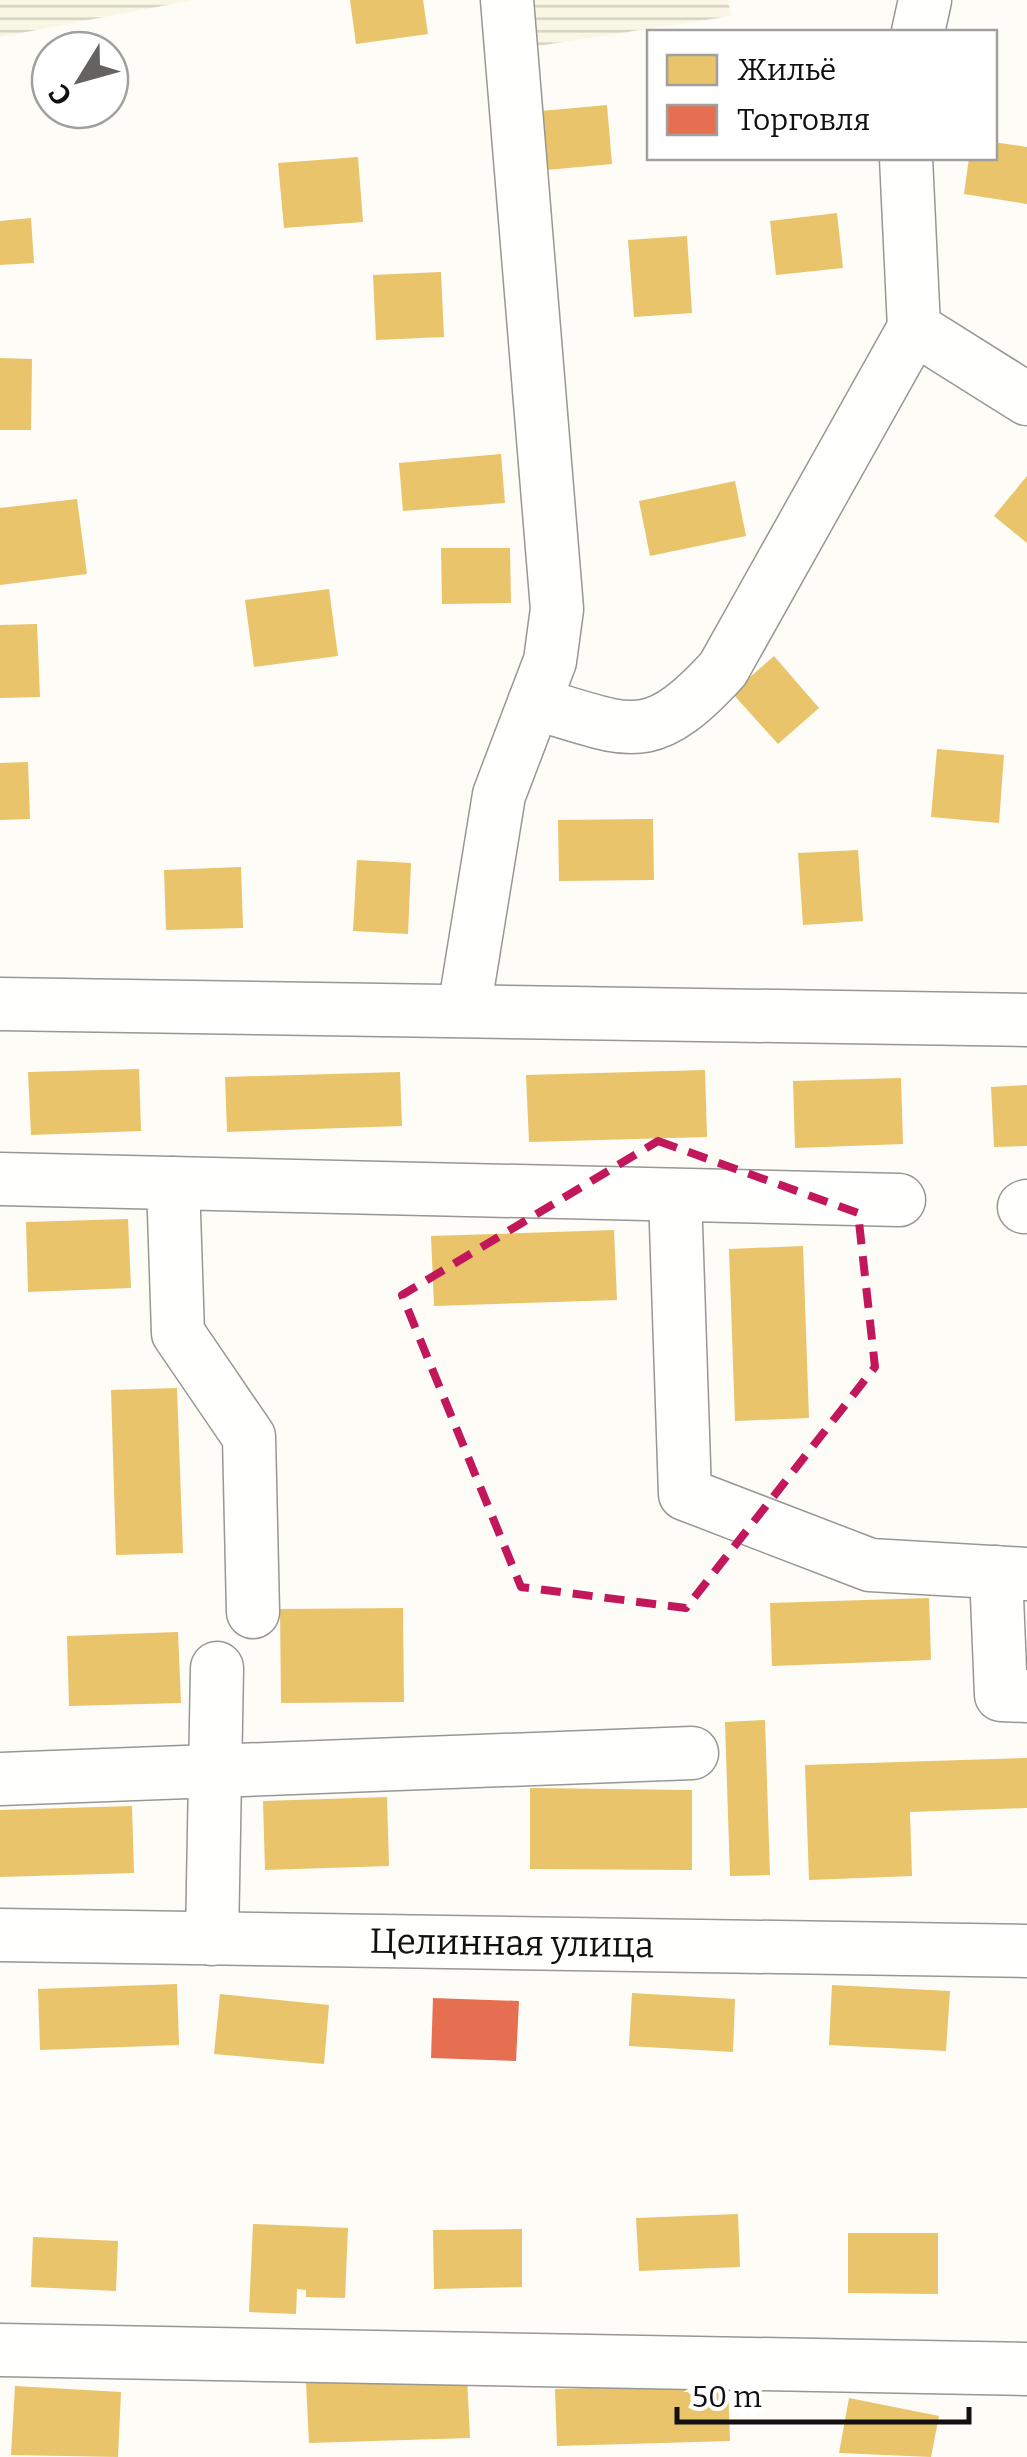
<svg xmlns="http://www.w3.org/2000/svg" width="1027" height="2457" viewBox="0 0 1027 2457" font-family="Bitter,serif">
<style>
.farmland{fill:url(#farmland-rules)}
.homes{fill:#e9c46a}
.shops{fill:#e76f51}
.lines{fill:none;stroke-linecap:round;stroke-linejoin:round}
.minor-casing{stroke:#979795;stroke-width:55}
.minor{stroke:#fffffe;stroke-width:52}
.marked{fill:none;stroke:#c2185b;stroke-width:8;stroke-dasharray:20 12;stroke-linejoin:round}
.labels{text-anchor:middle;stroke-width:10;stroke-linejoin:round;paint-order:stroke}
.street-label{font-size:35px;fill:#111;stroke:#fff}
</style>
<defs>
<pattern id="farmland-rules" width="6" height="5" patternUnits="userSpaceOnUse" patternTransform="scale(2.5)"><rect width="6" height="5" fill="#f9f7e4"/><path d="M0 2.5h6" fill="none" stroke="#d4d3c3"/></pattern>
</defs>
<rect width="100%" height="100%" fill="#fdfcf7"/>
<path class="farmland" d="M0,0H193L0,37Z
M521,0H728L731,16L525,48Z"/>
<path class="homes" d="M350,0H423L428,34L356,44Z
M607,105L612,164L546,170L541,111Z
M994,142L1027,147V204L964,194L969,158H994Z
M358,157L363,222L284,228L278,163Z
M837,213L843,268L776,275L770,221Z
M31,218L34,263L0,265V221Z
M687,236L692,313L634,317L628,240Z
M441,272L444,337L376,340L373,275Z
M0,358L32,359L31,430H0Z
M501,454L505,503L403,511L399,463Z
M1027,476V543L994,516Z
M735,481L746,536L650,556L639,501Z
M77,499L87,574L0,585V508Z
M441,548H510L511,603L442,604Z
M329,589L338,656L254,667L245,600Z
M37,624L40,697L0,698V625Z
M774,656L819,708L778,744L732,693Z
M937,749L1004,755L999,823L931,817Z
M28,762L30,819L0,820V763Z
M653,819L654,880L559,881L558,820Z
M858,850L863,921L803,925L798,853Z
M357,860L411,863L408,934L353,931Z
M241,867L243,928L166,930L164,870Z
M139,1069L141,1131L31,1135L28,1072Z
M705,1070L707,1137L529,1142L526,1075Z
M400,1072L402,1126L227,1132L225,1077Z
M901,1078L903,1144L795,1148L793,1081Z
M1027,1085V1146L994,1147L991,1087Z
M128,1219L131,1288L28,1292L26,1222Z
M614,1230L617,1300L434,1306L431,1236Z
M803,1246L809,1418L735,1421L729,1249Z
M177,1388L183,1553L116,1555L111,1390Z
M929,1598L931,1660L772,1666L770,1603Z
M403,1608L404,1702L281,1703L280,1609Z
M178,1632L181,1703L69,1706L67,1636Z
M765,1720L770,1875L730,1876L725,1722Z
M1027,1758V1808L910,1812L912,1876L809,1880L805,1765Z
M530,1788L692,1790V1870L530,1869Z
M387,1797L389,1866L265,1870L263,1801Z
M132,1806L134,1873L0,1877V1810Z
M177,1984L179,2045L40,2050L38,1989Z
M832,1985L950,1991L946,2051L829,2045Z
M632,1993L735,1999L733,2052L629,2046Z
M220,1994L329,2005L324,2064L214,2054Z
M738,2214L740,2267L639,2271L636,2218Z
M253,2224L348,2228L345,2298L306,2297V2290L297,2289L296,2314L249,2312Z
M522,2229V2287L434,2289L433,2230Z
M848,2233H938V2294L848,2293Z
M33,2237L118,2241L116,2291L31,2287Z
M467,2377L470,2438L309,2443L306,2382Z
M728,2384L730,2441L557,2446L555,2389Z
M15,2386L121,2392L118,2457L11,2455Z
M849,2398L939,2416L931,2457L839,2453Z"/>
<path class="shops" d="M433,1998L519,2001L516,2061L431,2058Z"/>
<g class="lines">
<g class="minor-casing">
<g id="minor">
<path d="M507,0L557,609L550,661L534,703C630,731 649,750 723,669L914,328L1027,399"/>
<path d="M918,32L925,0"/>
<path d="M906,158L914,328"/>
<path d="M0,1004L1027,1020"/>
<path d="M464,1010L499,795L534,703"/>
<path d="M0,1179L899,1200"/>
<path d="M173,1183L178,1333L249,1437L253,1612"/>
<path d="M675,1195L685,1494L870,1565L1027,1574"/>
<path d="M1024,1207L1027,1206"/>
<path d="M996,1572L1001,1695L1027,1696"/>
<path d="M0,1779L692,1753"/>
<path id="s1" d="M0,1935L1027,1951"/>
<path d="M212,1939L217,1668"/>
<path d="M0,2350L1027,2369"/>
</g>
</g>
<use href="#minor" class="minor"/>
</g>
<path class="marked" d="M658,1141L858,1213L875,1367L686,1608L521,1587L402,1295Z"/>
<g class="labels">
<g class="street-label">
<text dy="12" stroke="none"><textPath href="#s1" startOffset="512">Целинная улица</textPath></text>
</g>
</g>
<rect x="647" y="30" width="350" height="130" fill="#ffffff" stroke="#a0a0a0" stroke-width="2.5"/>
<rect x="667" y="55" width="50" height="30" fill="#e9c46a" stroke="#a0a0a0" stroke-width="2.5"/>
<text x="737" y="80" font-size="30" fill="#111111">Жильё</text>
<rect x="667" y="105" width="50" height="30" fill="#e76f51" stroke="#a0a0a0" stroke-width="2.5"/>
<text x="737" y="130" font-size="30" fill="#111111">Торговля</text>
<g transform="translate(80 80) rotate(233)"><circle r="48" fill="#ffffff" stroke="#a0a0a0" stroke-width="2.5"/>
<path d="M0-8L18 38L0 25L-18 38Z" fill="#646362"/>
<text y="-15" font-size="28" font-weight="bold" text-anchor="middle" fill="#111111">С</text>
</g>
<path d="M677 2407v15h292v-15" fill="none" stroke="#111111" stroke-width="5"/>
<text x="692" y="2407" font-size="30" fill="#111111" stroke="#ffffff" stroke-width="8" paint-order="stroke">50 m</text>
</svg>
